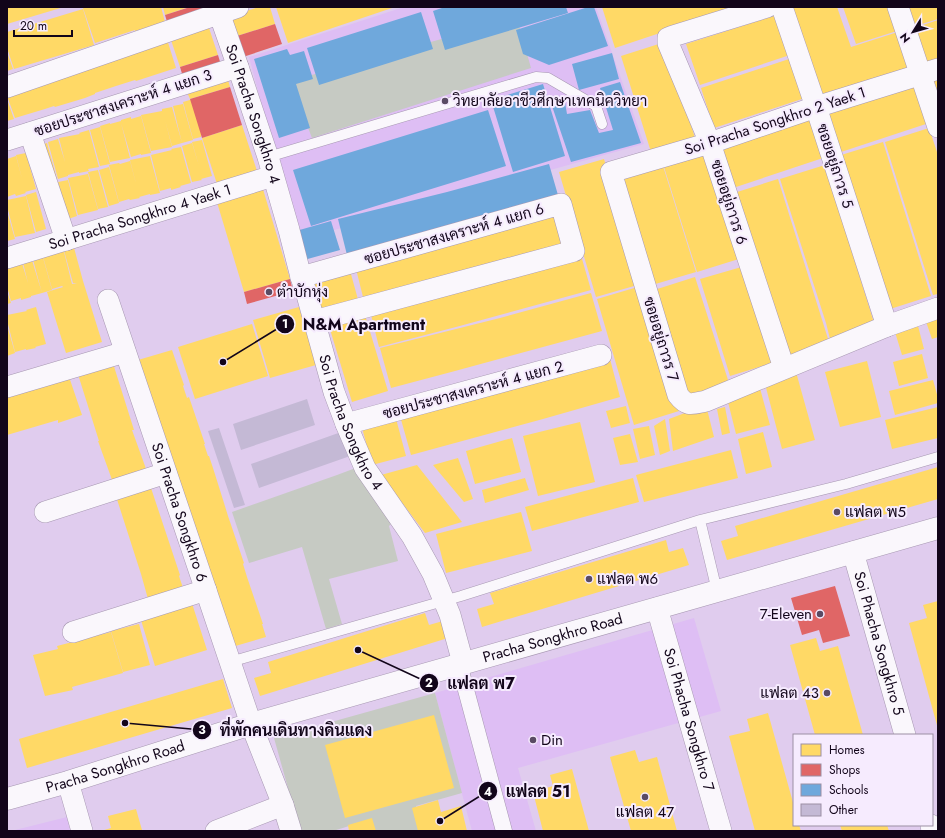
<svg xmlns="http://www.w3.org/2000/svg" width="945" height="838" viewBox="0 0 945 838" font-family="Jost,Sarabun,sans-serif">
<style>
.built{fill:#debef4}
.green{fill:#c6cac3}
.homes{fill:#ffd966}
.shops{fill:#e06666}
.schools{fill:#6fa8dc}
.building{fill:#c4b9d5}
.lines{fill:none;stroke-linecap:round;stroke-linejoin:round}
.service-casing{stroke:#a798b2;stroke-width:11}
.pedestrian-casing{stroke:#a798b2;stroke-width:17}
.minor-casing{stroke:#a798b2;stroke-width:22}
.tertiary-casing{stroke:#a798b2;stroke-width:23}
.service{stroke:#faf7fc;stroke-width:10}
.pedestrian{stroke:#faf7fc;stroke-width:16}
.minor{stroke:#faf7fc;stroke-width:21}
.tertiary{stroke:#faf7fc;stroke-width:22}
.poi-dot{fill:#5a4b64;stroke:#f6ebfe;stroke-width:1.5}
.labels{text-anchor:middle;stroke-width:4;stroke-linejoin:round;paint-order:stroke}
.poi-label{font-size:15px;fill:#12051a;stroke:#f6ebfe;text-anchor:start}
.street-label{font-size:15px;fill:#12051a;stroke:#f6ebfe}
.leader{fill:none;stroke:#12051a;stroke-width:1.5}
.callout-dot{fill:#12051a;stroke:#f6ebfe;stroke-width:1.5}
.mark-label{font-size:12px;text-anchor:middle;font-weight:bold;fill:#fff}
.callout-label{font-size:16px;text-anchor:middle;font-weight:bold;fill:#12051a;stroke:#f6ebfe;stroke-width:4;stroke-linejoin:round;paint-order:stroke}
</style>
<rect width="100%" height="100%" fill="#e0ccee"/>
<path class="built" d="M404,7H596L644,144L298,240L249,57Z
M694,618L721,711L518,768L536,831H472L435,693Z
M67,817L70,831H11Z"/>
<path class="green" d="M517,18L531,68L312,138L290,81Z
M361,466L395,520L389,526L398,561L329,579L342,624L326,629L302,547L249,563L232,512L337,475Z
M435,693L462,793L416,806L423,831H364L362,822L333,831H300L274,738Z"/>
<path class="homes" d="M7,7H64L7,24Z
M85,7H161L165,22L135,31V30L95,43L83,8Z
M163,7H189L165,15Z
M259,7H270L275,24L237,36L230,16Z
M276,7H395L288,43Z
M602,7H738L615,48Z
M789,7H837L851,47L901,31L915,71L821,102L808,62L811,60L807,61Z
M843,7H892L900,30L856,44Z
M906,7H938V19L912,27Z
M83,9L94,45L14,69L7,48V32Z
M780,14L793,54L700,85L686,44Z
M938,20V65L925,70L911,29Z
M208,25L218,55L180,67L170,37Z
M165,33L176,68L136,81L135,80L116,86L95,93V94L85,98L55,107L54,106L45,109L15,118L7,96Z
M665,42L695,138L651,152L621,56Z
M7,52L13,69L7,71Z
M795,57L808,97L714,128L701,88Z
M938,73V104L929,76Z
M227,77L230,87L190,99L186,90Z
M918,81L932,122L838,153L825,112Z
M7,99L14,119L7,121Z
M193,99L202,135H201V137L193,139L183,102Z
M183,104L193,140L182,143L173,106Z
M172,107L182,143L172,146L165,120L172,147L151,151L141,115L162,111V109Z
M141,116L151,153L141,155V154L131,157L121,123L130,158L110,162L100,126L110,123V124L121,121V120L131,117V119Z
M813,117L826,157L733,188L719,147Z
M242,125L258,174L218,187L202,138Z
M100,127L110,164L100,166L90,130Z
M929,128L938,155V294L933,295L885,142Z
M89,130L99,167L88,169L89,171L79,173V172L68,175V176L58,179L48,142L58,139L65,162L59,138L80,134L79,133Z
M202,140L212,176L201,179L202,180L192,182L182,146L192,143L199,166L192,142Z
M883,142L931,296L887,310L838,156Z
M47,143L57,179L47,182L38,146Z
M181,147L191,183L180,186L181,187L171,190V188L160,191L151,155L172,150L171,149Z
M26,153L36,189L25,192L26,193L16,196L15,194L7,197V159L16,156L22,179L16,155Z
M709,153L742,258L697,272L664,167Z
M150,156L160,193L150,195V194L139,197L140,198L130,200L129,199L119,202L109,165L119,163L120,164L130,161L136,184L130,160Z
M604,159L641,284L596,297L559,172Z
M825,165L875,326L831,343L826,323L780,179Z
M663,166L696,272L652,285L619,180Z
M109,167L119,203L109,206L99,170Z
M98,170L108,207L98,209L88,172Z
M88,174L98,210L78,215L68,178Z
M778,179L829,342L786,358L734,193Z
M68,180L77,216L68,219L58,182Z
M262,186L290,279L244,292L216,199Z
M36,192L46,229L36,232L26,195Z
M26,196L35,233L15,237L7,206V200Z
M7,211L15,239L7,241Z
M555,213L566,251L365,305L355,265Z
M73,244L83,281L102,342L66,353L47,292L63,287L62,286L52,289L42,253L63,248L72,284L77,283H73L63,247Z
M580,252L591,290L456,327L379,347L369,307Z
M42,254L52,290L42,293L32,256Z
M31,257L42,293L31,296V297L21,300V298L11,301L7,287V263L21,260L28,283L22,259Z
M745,266L775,362L730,376L700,279Z
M349,267L359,303L323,314L312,277Z
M695,277L729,383L684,397L651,291Z
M641,286L679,411L634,425L597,299Z
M7,291L11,303L7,304Z
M591,293L602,331L455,371L391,388L380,348L500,318Z
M938,304V337L932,339L922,310Z
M36,307L46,344L35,347L36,348L26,350V349L15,352L7,320V315L27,311L26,310Z
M299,307L316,365L270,378L253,320Z
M365,315L388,391L352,402L329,326Z
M252,324L268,376L195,399L178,347Z
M7,325L15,353L7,356Z
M918,326L924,349L902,355L895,332Z
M172,350L184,385L183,386L187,398L189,397L205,444H204L208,456H209L213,468L224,503L228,516L244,563L243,564L247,577L263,624H262L266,637L232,647L138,360Z
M922,354L928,378L899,386L893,362Z
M111,357L134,430H132L145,466L149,478L148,479L180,575L179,576L183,588L148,599L141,574L114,490H115L111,477L98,441H99L76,368Z
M610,359L620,397L543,419L411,455L400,416Z
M867,361L881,417L840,427L825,372Z
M65,365L82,415L58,423V420L7,435V395Z
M796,372L815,440L782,449L764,380Z
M933,380L938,398V403L895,415L889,391Z
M758,381L770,425L736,434L725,390Z
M706,405L714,437L673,451L669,419Z
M626,406L630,423L611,428L606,411Z
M725,407L730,433L722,435L717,409Z
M938,407V438L892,449L885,420Z
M395,415L406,456L372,465L361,424Z
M665,419L670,451L660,455L654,426Z
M580,422L595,482L538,496L523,436Z
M649,426L655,455L640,459L633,429Z
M763,432L772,467L746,474L738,439Z
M630,434L638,462L620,465L613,438Z
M512,438L521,472L475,484L466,451Z
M731,450L738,478L644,502L636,475Z
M458,458L473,499L464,502L433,465Z
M417,465L462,522L425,533L381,475Z
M938,467V499L727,560L721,541L738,536L735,526Z
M525,478L529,490L485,503L482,490Z
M633,478L639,502L532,531L525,507Z
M521,512L532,551L446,573L436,534Z
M666,540L669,552L683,548L689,565L482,627L477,609L494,604L490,593Z
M188,591L207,650L155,666L137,607Z
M938,601V729L909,623L927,618L923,605Z
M425,613L429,625L443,621L448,638L260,696L254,678L271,673L268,662Z
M139,624L150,665L123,672L111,631Z
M111,632L123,673L72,687L73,690L45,696L33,655L58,649L57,646Z
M816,638L820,651L838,646L863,735H815L790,645Z
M223,679L232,708L27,768L19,739Z
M768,713L794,806V825H799L801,831H755L729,736L750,731L747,719Z
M434,715L454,788L345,818L325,745Z
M635,750L639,762L657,757L677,831H631L610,757Z
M572,769L589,831H543L533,792L553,786L550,775Z
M438,800L441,812L461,806L467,831H418L412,808Z
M136,809L142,830L138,831H101L111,828L108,816Z
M372,818L376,831H349L348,825Z
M840,825H887L889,831H842Z"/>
<path class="shops" d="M190,7H208L168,25L165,15Z
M275,24L282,44L243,57L237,36Z
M218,55L221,65L183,77L180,67Z
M230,87L242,125L202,138L190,99Z
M290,279L293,291L247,304L244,292Z
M835,586L850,636L823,643L819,630L802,635L791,598Z"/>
<path class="schools" d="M445,7H566L568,13L445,50L433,11Z
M588,7H594L608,46L549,65L523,54L516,30Z
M421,12L433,49L319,85L307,48Z
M287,49L290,55L304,51L313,79L296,84L310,128L279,138L254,59Z
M612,53L619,79L579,90L572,64Z
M620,82L641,143L571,162L552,106L565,102L567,114L590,110L599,133L613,130L600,88Z
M543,84L565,156L513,172L491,100Z
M488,110L506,166L311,226L293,170Z
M549,164L560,202L348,259L338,219L447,192Z
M331,221L340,250L304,260L296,231Z"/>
<path class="building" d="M307,399L315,425L241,450L233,424Z
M219,428L245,505L234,508L208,431Z
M344,431L353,455L259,488L251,464Z"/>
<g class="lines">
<g class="service-casing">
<path id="service" d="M268,157L536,77L548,78L596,106L602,124
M700,520L717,591
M230,662L461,596L700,520L846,484L938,457"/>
</g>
<g class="pedestrian-casing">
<path id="pedestrian" d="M459,664L504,831"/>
</g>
<g class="minor-casing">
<g id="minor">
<path id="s1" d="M217,7L238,67L268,157L289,230L301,277L307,295L334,392L346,424L365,468L412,536L433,574L450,615L463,663"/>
<path d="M767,7L673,36L668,38V43L710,143L784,368"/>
<path d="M782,7L816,107L887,326"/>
<path d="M898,7L938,127"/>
<path d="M938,69L816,107L710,143L611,172L678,395C687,407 692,404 706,401L887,326L938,308"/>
<path d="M7,87L238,7"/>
<path d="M30,133L66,240"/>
<path d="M7,140L238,67"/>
<path id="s2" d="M7,258L273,176"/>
<path d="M301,277L561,204L574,251L314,321"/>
<path id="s3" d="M108,300L251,724L283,805L291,831"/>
<path d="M7,387L125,352"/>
<path d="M346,424L601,355"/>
<path d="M45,512L166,473"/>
<path id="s4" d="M853,552L905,735"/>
<path id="s5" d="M657,608L721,831"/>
<path d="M73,632L206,590"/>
<path d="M68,782L82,831"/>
<path d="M931,825L932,831"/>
<path d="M216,831L283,805"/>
</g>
</g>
<g class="tertiary-casing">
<g id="tertiary">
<path id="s6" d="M7,799L68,782L251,724L938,528"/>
</g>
</g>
<use href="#service" class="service"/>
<use href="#pedestrian" class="pedestrian"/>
<use href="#minor" class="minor"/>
<use href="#tertiary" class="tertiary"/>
</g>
<g class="poi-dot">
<circle cx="445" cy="101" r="4"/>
<circle cx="269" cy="292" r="4"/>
<circle cx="837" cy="512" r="4"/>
<circle cx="589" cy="579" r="4"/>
<circle cx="820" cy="614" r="4"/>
<circle cx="827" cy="693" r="4"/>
<circle cx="533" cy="740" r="4"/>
<circle cx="645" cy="797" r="4"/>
</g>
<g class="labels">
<g class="poi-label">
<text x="453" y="106">วิทยาลัยอาชีวศึกษาเทคนิควิทยา</text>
<text x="277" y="297">ตำบักหุ่ง</text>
<text x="845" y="517">แฟลต พ5</text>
<text x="597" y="584">แฟลต พ6</text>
<text x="812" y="619" text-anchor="end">7-Eleven</text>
<text x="819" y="698" text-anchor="end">แฟลต 43</text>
<text x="541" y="745">Din</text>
<text x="645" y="817" text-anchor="middle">แฟลต 47</text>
</g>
<g class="street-label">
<text transform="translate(123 103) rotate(-18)" y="5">ซอยประชาสงเคราะห์ 4 แยก 3</text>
<text dy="5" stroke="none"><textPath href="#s1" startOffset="113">Soi Pracha Songkhro 4</textPath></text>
<text transform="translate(775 121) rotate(-18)" y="5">Soi Pracha Songkhro 2 Yaek 1</text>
<text transform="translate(835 166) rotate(72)" y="5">ซอยอยู่ถาวร 5</text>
<text transform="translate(729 202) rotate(72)" y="5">ซอยอยู่ถาวร 6</text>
<text dy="5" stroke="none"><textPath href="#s2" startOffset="139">Soi Pracha Songkhro 4 Yaek 1</textPath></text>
<text transform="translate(454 234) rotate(-16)" y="5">ซอยประชาสงเคราะห์ 4 แยก 6</text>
<text transform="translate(661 339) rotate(73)" y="5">ซอยอยู่ถาวร 7</text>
<text transform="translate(473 390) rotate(-15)" y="5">ซอยประชาสงเคราะห์ 4 แยก 2</text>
<text dy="5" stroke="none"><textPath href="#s1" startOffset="437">Soi Pracha Songkhro 4</textPath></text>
<text dy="5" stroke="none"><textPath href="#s3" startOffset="224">Soi Pracha Songkhro 6</textPath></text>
<text dy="5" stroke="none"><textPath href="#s6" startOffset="569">Pracha Songkhro Road</textPath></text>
<text dy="5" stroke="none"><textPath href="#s4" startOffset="95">Soi Phacha Songkhro 5</textPath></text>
<text dy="5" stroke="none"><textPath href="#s5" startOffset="116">Soi Phacha Songkhro 7</textPath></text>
<text dy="5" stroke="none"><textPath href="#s6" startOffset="113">Pracha Songkhro Road</textPath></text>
</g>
</g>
<path class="leader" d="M223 362L285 324M358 650L429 683M125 723L202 730M440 821L488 791"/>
<g class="callout-dot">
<circle cx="223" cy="362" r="4"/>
<circle cx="358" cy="650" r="4"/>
<circle cx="125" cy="723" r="4"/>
<circle cx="440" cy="821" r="4"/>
<circle cx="285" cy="324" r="10"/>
<circle cx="429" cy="683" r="10"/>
<circle cx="202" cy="730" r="10"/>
<circle cx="488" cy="791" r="10"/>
</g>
<g class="mark-label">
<text x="285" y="328">1</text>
<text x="429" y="687">2</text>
<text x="202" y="734">3</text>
<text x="488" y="796">4</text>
</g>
<g class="callout-label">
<text x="364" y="330">N&amp;M Apartment</text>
<text x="481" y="689">แฟลต พ7</text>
<text x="296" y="736">ที่พักคนเดินทางดินแดง</text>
<text x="538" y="797">แฟลต 51</text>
</g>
<rect width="945" height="838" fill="none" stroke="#12051a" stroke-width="16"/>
<rect x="793" y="734" width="140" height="92" fill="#f6ebfe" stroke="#9b8fa3"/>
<rect x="801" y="744" width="20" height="12" fill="#ffd966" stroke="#9b8fa3"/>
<text x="829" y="754" font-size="12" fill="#12051a">Homes</text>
<rect x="801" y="764" width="20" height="12" fill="#e06666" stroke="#9b8fa3"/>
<text x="829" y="774" font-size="12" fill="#12051a">Shops</text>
<rect x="801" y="784" width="20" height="12" fill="#6fa8dc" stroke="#9b8fa3"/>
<text x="829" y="794" font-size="12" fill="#12051a">Schools</text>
<rect x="801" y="804" width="20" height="12" fill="#c4b9d5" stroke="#9b8fa3"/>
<text x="829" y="814" font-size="12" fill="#12051a">Other</text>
<g transform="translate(913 32) rotate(233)" stroke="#f6ebfe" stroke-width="3" paint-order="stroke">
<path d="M0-3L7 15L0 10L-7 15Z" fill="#12051a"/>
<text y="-6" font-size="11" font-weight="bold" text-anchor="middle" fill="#12051a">N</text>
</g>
<path d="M14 30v6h58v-6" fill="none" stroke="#12051a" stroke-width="2"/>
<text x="20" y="30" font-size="12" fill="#12051a" stroke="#f6ebfe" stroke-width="3" paint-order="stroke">20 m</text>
</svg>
